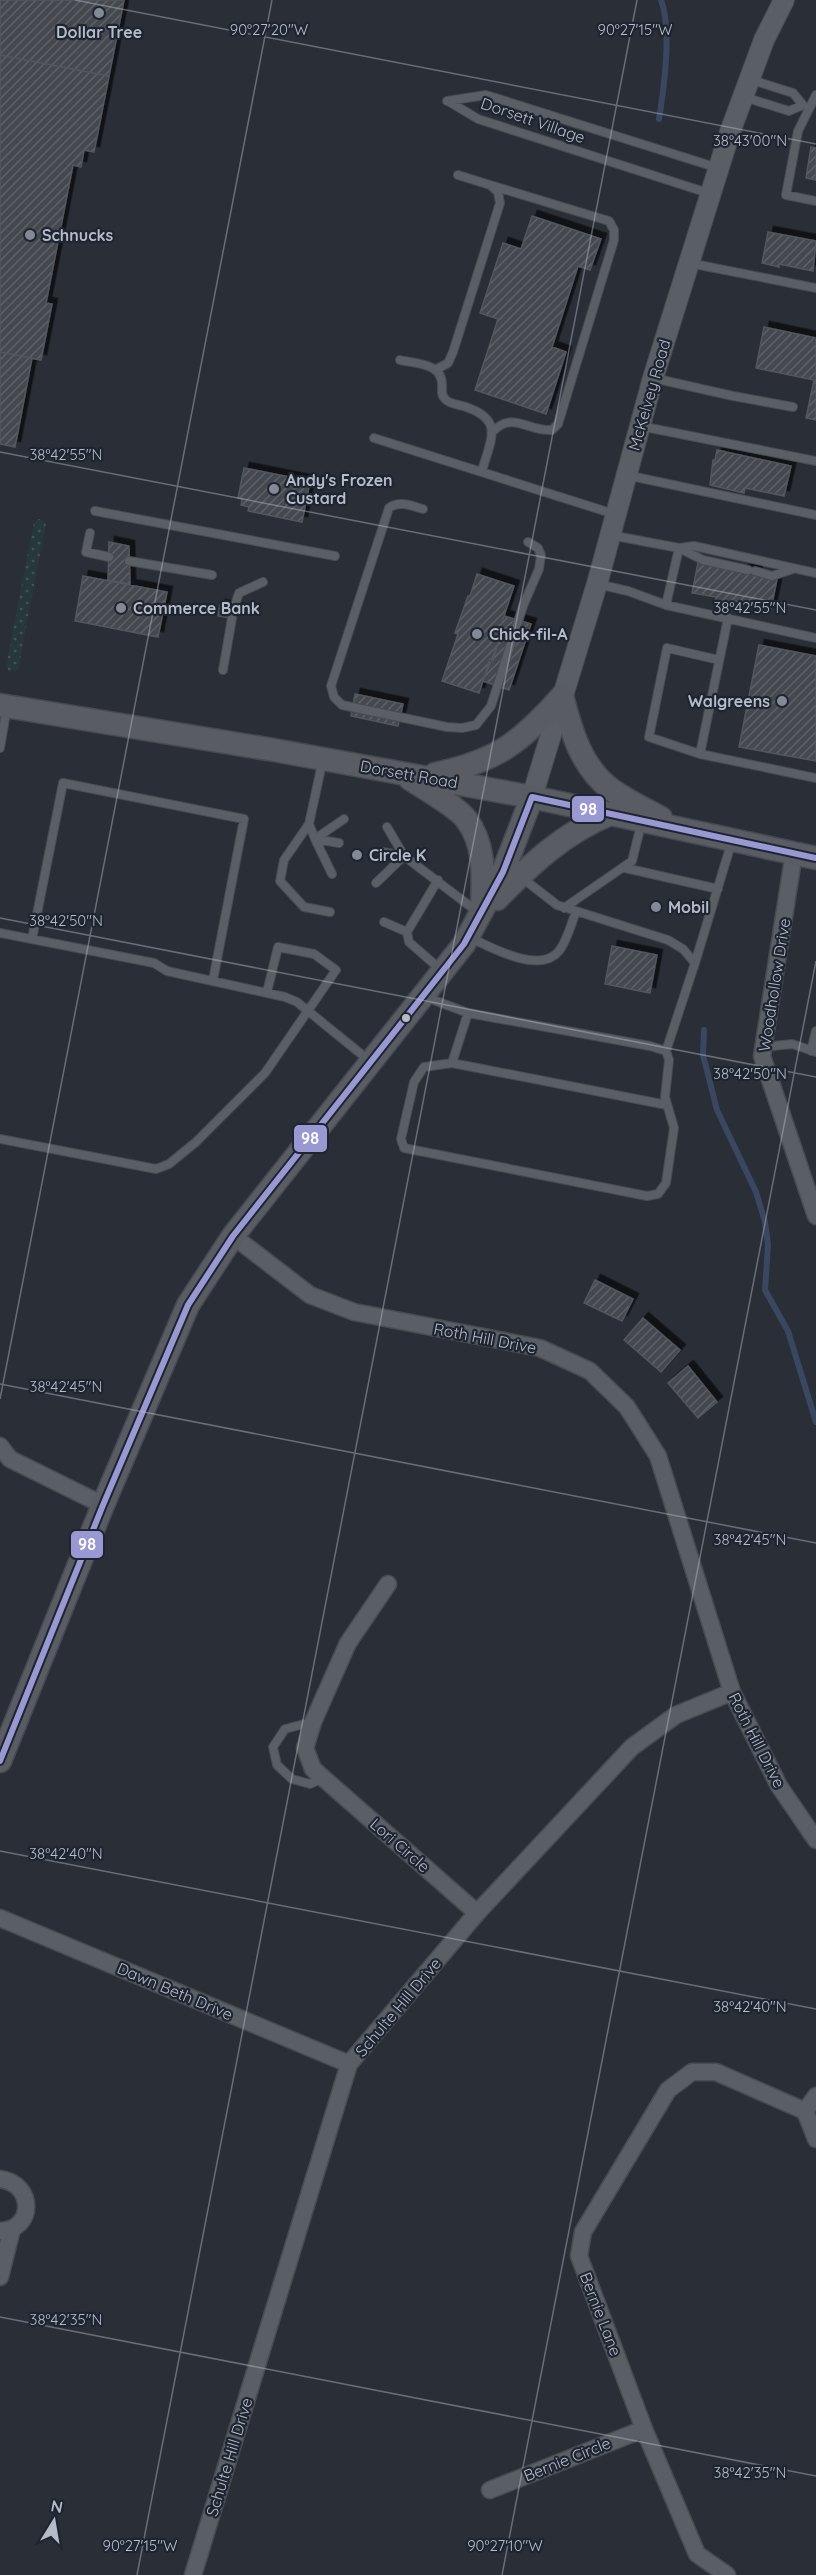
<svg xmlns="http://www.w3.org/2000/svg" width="816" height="2575" viewBox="0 0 816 2575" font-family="Quicksand,sans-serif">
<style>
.park{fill:url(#park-dots)}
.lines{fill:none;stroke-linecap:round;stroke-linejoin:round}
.stream{stroke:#3a4760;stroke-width:6}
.building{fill:url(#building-hatch);stroke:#52565f;stroke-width:1.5;filter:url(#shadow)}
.service-casing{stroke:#484b51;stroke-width:10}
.minor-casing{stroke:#484b51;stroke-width:19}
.tertiary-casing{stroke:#484b51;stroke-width:22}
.secondary-casing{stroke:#454951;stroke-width:25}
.service{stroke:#5a5e65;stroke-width:8}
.minor{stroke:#5a5e65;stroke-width:16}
.tertiary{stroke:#5a5e65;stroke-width:20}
.secondary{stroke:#595c63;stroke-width:22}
.bus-1-casing{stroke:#1e2531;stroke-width:10}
.bus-1{stroke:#9998d2;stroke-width:6}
.ticks{fill:none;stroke:#b5bbc7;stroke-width:1.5;stroke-opacity:0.45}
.poi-dot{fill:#848a95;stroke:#1e2531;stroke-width:2}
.bus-dot{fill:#b5bbc7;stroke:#1e2531;stroke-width:2}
.labels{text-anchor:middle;stroke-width:4.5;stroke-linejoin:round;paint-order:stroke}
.poi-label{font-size:16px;font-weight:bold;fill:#b5bbc7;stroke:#1e2531;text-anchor:start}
.street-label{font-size:16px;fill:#b5bbc7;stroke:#1e2531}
.ticks-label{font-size:15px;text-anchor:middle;fill:#b5bbc7;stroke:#1e2531;stroke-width:4.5;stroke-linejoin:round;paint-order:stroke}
.line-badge{stroke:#1e2531;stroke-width:2}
.badge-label{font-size:16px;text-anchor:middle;font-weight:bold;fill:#fff}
</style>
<defs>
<pattern id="park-dots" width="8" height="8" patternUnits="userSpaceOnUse" patternTransform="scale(1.5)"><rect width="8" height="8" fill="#27383c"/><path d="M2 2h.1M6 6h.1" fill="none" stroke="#445357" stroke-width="1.8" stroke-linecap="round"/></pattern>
<pattern id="building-hatch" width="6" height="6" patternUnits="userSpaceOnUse" patternTransform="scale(1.5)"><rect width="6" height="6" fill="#44484f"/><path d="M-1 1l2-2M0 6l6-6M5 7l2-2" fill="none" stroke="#5d6067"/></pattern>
<filter id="shadow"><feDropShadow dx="5.5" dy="-5.5" stdDeviation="0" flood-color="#0009"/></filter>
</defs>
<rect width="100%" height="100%" fill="#2a2e37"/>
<path class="park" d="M39,519L46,523L18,670L9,672L6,666L34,522Z"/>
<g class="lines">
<path class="stream" d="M659,119C664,88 672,29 661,0
M704,1030L703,1055L717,1110L756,1192L765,1222L768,1245L765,1290L788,1331L816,1422"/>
</g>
<path class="building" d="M0,0H124L109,76L0,55Z
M0,55L109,76L94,152L84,150L81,167L73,165L46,303L52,304L41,360L0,352Z
M811,147L816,148V180L806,178Z
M532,216L601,239L590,270L578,266L552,347L566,352L546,414L475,390L498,319L480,313L503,243L521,249Z
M768,232L816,241L813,271L779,264V267L762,263Z
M764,327L816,338V420L806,418L814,380L756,368Z
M0,352L32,358L15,447L0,444Z
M717,450L791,466L784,496L745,488L744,493L710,485L713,460H715Z
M244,468L310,481L302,522L248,511L249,507L241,505L242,499L238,498Z
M109,542L129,546L130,584L108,580Z
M698,563L739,572L749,568L756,569L757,576L777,579L771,609L734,601L733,606L715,603L716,597L692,593Z
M477,574L514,586L496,640L499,641L493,660L490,659L479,693L442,681L458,634L455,633L468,596H470Z
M83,576L167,592L158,637L75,621Z
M220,605L238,609L236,619L218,616Z
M504,616L531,624L509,690L483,681L499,641L496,640Z
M759,645L816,656V761L739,747Z
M355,694L403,704L398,726L351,716Z
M612,946L657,955L650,993L605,984Z
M595,1280L633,1299L622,1321L584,1303Z
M643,1318L680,1350L661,1372L624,1340Z
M688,1366L717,1402L698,1418L668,1383Z"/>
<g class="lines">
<g class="service-casing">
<path id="service" d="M816,95L798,131L786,195L816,201
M744,97L789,111L803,105L793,93L749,79
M447,101L486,95L718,168
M448,101L478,119L711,194
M490,185L609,221L614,230V240L558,424L552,430C527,432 514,410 492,432
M689,263L816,288
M400,360C417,364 443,363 442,386C442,391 441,395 445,399C449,404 460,405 466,407C505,420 490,441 482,471
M437,369L448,363L453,352L500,203L498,192L490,185L458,175
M653,378L733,396L793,407
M640,426L816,461
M374,438L614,514
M626,475L816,515
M423,509C412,506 399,500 389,508L331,686L334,697L342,705L447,727L462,728L476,725L491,706L523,606L539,569L541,555L538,548L528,542
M95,511L335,556
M90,533L86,552L109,557
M610,535L679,548L703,560L748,570
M679,548L694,546L816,573
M129,561L212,575
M755,571L772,576L793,569
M597,584L628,591L666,605L679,548
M666,605L816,638
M234,608L239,593L263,582
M728,618L700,754L816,778
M223,670L232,618
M0,748L7,707
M700,754L649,737L667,648L719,660
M323,759L309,824L315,839L339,843
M309,824L284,860L280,881L304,907L330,912
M382,852L404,856L479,913
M625,868L718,889
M332,874L315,839L344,819
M521,877L557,905L668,940L683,949L695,963L666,1051
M438,880L407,932L409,942L441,970
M376,883L404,856L387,827
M564,908L632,861L642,821
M384,922L407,932
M0,933L154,963L167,971L285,997L297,1002L371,1062
M469,937C490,947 540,975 559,951C567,941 571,924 576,912
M32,939L63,783L244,819L213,980
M695,963L732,841
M423,996L468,1013L650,1046L666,1051L669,1060L665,1097L674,1128L666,1183L658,1194L647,1196L404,1148L401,1139L414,1082L424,1067L452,1063L468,1013
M763,1047L792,1044L816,1052
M811,1051L816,1031
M452,1063L667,1105
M0,1139L156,1169L169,1164L196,1142L265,1073L336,970L314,954L278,947L267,992
M312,1722L285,1729L273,1747L277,1765L292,1779L310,1784L323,1778"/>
</g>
<g class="minor-casing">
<path id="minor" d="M794,853L762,1056L816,1216
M233,1236L310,1295L354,1312L540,1348L590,1371L627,1407L658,1456L732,1692L779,1786L816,1840
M0,1446L10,1459L103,1505
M388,1584L348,1643L313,1722L305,1748L313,1769L477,1913
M0,1918L349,2064
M805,2111L816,2139
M805,2111L816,2096
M0,2179C35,2184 35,2230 0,2231
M0,2277L12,2229
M490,2490L644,2429
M193,2575L349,2064L477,1913L632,1747L676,1715L732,1692
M727,2575L697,2554L644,2429L579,2256L583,2232L668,2090L692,2072H716L805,2111"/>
</g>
<g class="tertiary-casing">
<path id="tertiary" d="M532,797L597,584L653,378L730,132L764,40L784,0"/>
</g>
<g class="secondary-casing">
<path id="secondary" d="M562,696C571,730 581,768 612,790C627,801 645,809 661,818
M0,705L274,750L532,797L816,858
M435,774C497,761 520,743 562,696
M410,779C424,788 457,807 466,819C486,845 483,877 482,907
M497,899C532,863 564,833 610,814
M0,1761L103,1505L188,1305L233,1236L464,944L503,872L532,797"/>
</g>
<use href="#service" class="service"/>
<use href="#minor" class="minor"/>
<use href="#tertiary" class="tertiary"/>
<use href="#secondary" class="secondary"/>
<g class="bus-1-casing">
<path id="bus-1" d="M0,1761L103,1505L188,1305L233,1236L464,944L503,872L532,797L816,858"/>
</g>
<use href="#bus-1" class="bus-1"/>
</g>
<path class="ticks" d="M75,0L816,144M0,452L816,610M0,918L816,1077M0,1384L816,1543M0,1399L272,0M0,1851L816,2009M0,2317L816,2476M137,2575L637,0M502,2575L816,961"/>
<g class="poi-dot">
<circle cx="99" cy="13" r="6"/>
<circle cx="30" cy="235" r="6"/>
<circle cx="274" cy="489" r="6"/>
<circle cx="121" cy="608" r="6"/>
<circle cx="477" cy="634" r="6"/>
<circle cx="782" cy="701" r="6"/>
<circle cx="357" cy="855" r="6"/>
<circle cx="656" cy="907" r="6"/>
</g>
<circle class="bus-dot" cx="406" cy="1018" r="5"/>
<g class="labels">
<g class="poi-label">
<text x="99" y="38" text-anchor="middle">Dollar Tree</text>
<text x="42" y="241">Schnucks</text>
<text x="286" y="486">Andy's Frozen<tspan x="286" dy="18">Custard</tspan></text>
<text x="133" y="614">Commerce Bank</text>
<text x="489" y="640">Chick-fil-A</text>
<text x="770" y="707" text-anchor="end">Walgreens</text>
<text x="369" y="861">Circle K</text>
<text x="668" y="913">Mobil</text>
</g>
<g class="street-label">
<text transform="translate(533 120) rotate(19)" y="6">Dorsett Village</text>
<text transform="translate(649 395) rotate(-74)" y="6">McKelvey Road</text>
<text transform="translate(409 774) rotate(10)" y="6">Dorsett Road</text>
<text transform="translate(774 985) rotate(-81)" y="6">Woodhollow Drive</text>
<text transform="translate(485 1338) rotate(11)" y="6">Roth Hill Drive</text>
<text transform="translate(757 1740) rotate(63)" y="6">Roth Hill Drive</text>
<text transform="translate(400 1845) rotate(41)" y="6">Lori Circle</text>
<text transform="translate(175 1991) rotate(23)" y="6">Dawn Beth Drive</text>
<text transform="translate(398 2007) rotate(-50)" y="6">Schulte Hill Drive</text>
<text transform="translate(601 2314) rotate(69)" y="6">Bernie Lane</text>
<text transform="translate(229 2457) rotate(-73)" y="6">Schulte Hill Drive</text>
<text transform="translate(567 2459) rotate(-22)" y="6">Bernie Circle</text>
</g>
</g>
<g class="ticks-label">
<text x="269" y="35">90°27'20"W</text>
<text x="635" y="35">90°27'15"W</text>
<text x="750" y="146">38°43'00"N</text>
<text x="66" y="460">38°42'55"N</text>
<text x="750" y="613">38°42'55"N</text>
<text x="66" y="926">38°42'50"N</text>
<text x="750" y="1079">38°42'50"N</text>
<text x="66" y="1392">38°42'45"N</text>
<text x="750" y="1545">38°42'45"N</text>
<text x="66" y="1859">38°42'40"N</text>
<text x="750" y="2012">38°42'40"N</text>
<text x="66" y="2325">38°42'35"N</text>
<text x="750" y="2478">38°42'35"N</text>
<text x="140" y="2551">90°27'15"W</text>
<text x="505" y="2551">90°27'10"W</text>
</g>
<g class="line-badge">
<rect x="571" y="795" width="34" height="28" rx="6" fill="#9998d2"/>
<rect x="293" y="1124" width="35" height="29" rx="6" fill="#9998d2"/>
<rect x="70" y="1530" width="34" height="29" rx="6" fill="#9998d2"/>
</g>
<g class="badge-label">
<text x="588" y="815">98</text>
<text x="310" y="1144">98</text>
<text x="87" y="1550">98</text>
</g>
<g transform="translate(54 2521) rotate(11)" stroke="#1e2531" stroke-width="4.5" paint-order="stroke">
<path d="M0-4.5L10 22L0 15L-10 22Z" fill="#b5bbc7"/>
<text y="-9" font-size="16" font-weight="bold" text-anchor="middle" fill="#b5bbc7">N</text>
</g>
</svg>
